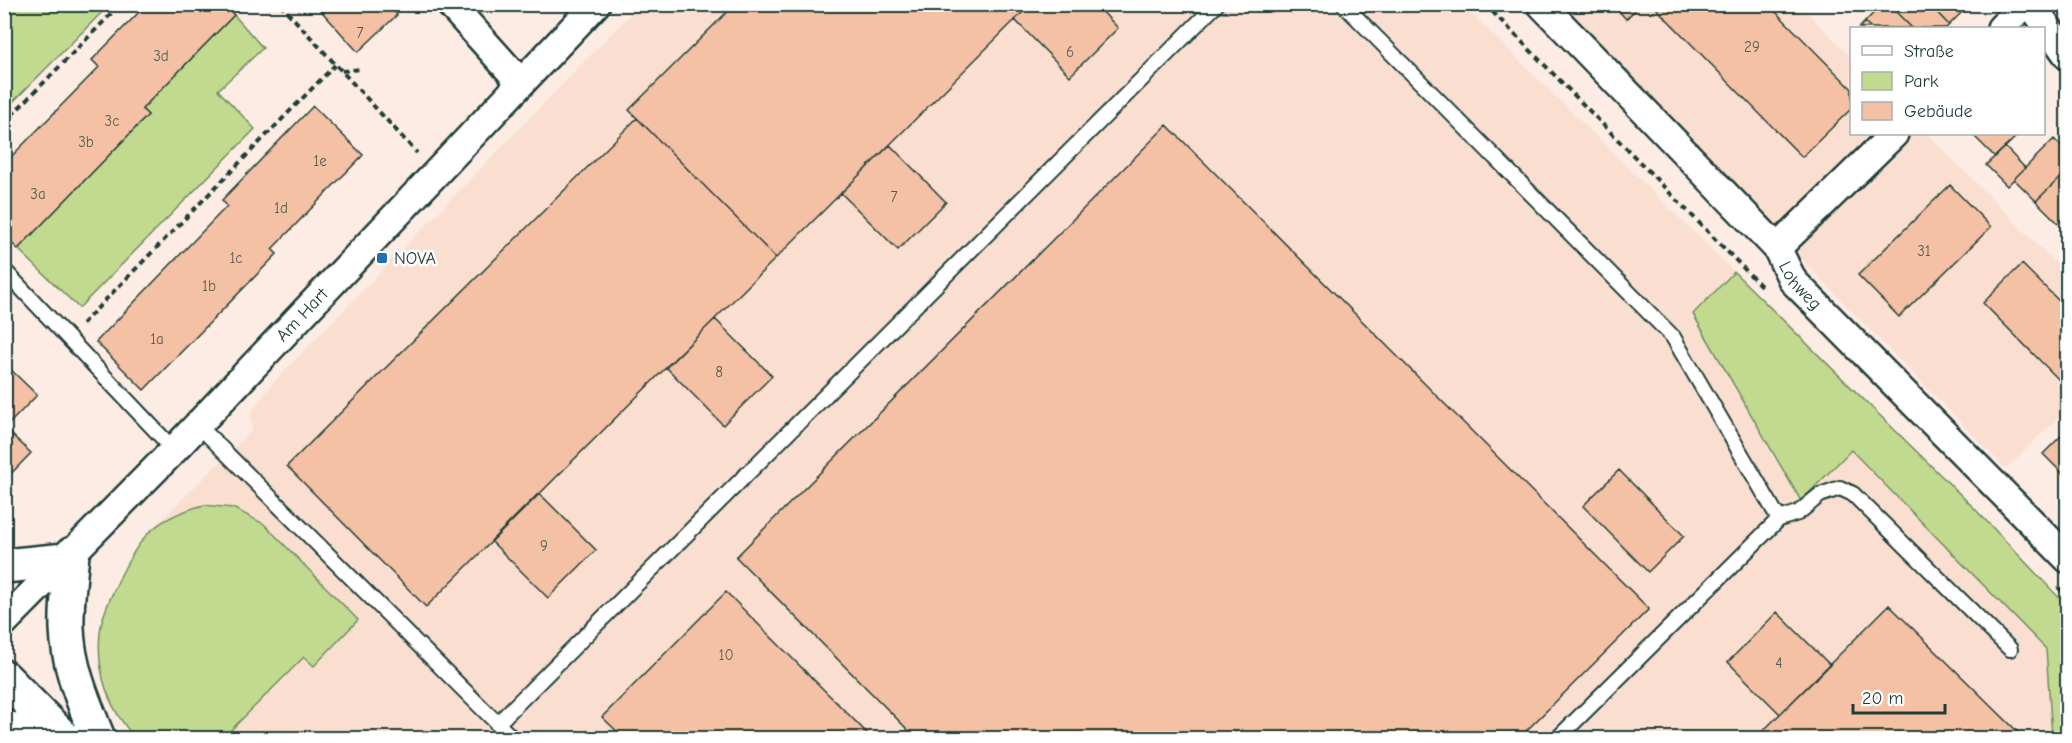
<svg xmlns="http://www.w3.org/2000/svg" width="2072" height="743" viewBox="0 0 2072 743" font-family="'Comic Neue',sans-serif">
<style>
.built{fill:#fadfd1}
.green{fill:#c2da90;stroke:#708c62;stroke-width:1.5}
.building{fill:#f4c1a5;stroke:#1f3d34;stroke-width:1.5}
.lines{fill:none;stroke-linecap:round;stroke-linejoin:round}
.service-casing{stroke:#1f3d34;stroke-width:18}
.minor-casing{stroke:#1f3d34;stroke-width:32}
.secondary-casing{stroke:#1f3d34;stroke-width:38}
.path{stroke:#1f3d34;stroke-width:4;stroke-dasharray:6 4.5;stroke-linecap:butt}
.service{stroke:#fff;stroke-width:14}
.minor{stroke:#fff;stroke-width:27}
.secondary{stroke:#fff;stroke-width:33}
.poi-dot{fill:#1f6fb2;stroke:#fff;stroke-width:2}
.labels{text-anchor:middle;stroke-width:5;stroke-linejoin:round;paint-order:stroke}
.number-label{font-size:15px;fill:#545e50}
.poi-label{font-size:18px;fill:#1f3d34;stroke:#fff;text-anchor:start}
.street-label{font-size:18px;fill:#1f3d34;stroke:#fff}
</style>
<rect width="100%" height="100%" fill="#fcece4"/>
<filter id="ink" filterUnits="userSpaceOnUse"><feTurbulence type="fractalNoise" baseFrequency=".0167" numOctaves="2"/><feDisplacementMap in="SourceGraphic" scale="12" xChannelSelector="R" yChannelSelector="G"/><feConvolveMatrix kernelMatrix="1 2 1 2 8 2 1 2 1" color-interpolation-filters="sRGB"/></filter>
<g filter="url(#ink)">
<path class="built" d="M639,5H1463L1975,509L2067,606V738H136L122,724L102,672L100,632L111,596L126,563L152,529L252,430L251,412L273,383Z
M1553,5H1800L1851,57L1852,134H1928L2067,275V409L2006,469Z"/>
<path class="green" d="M5,4L109,5L5,110L4,5Z
M234,15L263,48L218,90L255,129L79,308L18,249L148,115L142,109Z
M1734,272L1975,509L2067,606V738H2050L2052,736L2046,649L1851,450L1801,501L1693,314Z
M204,505L233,508L264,524L358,620L314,666L304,657L223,738H136C109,711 96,672 100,633C101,616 113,593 120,577C127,562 141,538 154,528C169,516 185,510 204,505Z"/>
<path class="building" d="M147,4H223L234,15L142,109L148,115L18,249L4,236V164L99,67L92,60Z
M315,4H388L397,15L358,52Z
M735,4H1031L776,258L629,110Z
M1031,4H1095L1118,28L1070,76L1015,20Z
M1612,4H1641L1626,19Z
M1652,4H1768L1852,89V108L1802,157Z
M1882,4H1888L1912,28H1871L1865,22Z
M1888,4H1929L1949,25L1946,28H1912Z
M1929,4H1970L1949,25Z
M1865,22L1871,28H1859Z
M313,106L363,155L272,249L277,254L144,390L96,342L227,206L222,200Z
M637,118L776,258L426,607L287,466Z
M1167,125L1649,609L1519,738H916L736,557Z
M1975,134H2019L1995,157L1973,135Z
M2054,139L2068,153V170L2036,201L2014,179Z
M890,145L946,202L898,250L841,193Z
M2005,147L2025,168L2007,186L1986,165Z
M2068,170V214L2058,223L2036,201Z
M1950,185L1991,227L1899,317L1858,275Z
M2022,264L2068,310V389L1983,303Z
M715,319L772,376L723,425L666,367Z
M4,363L37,395L5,428L4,427Z
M4,427L31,453L4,481Z
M2068,429V479L2043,454Z
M1619,470L1684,536L1648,572L1583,506Z
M539,493L596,550L548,598L491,541Z
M726,592L872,738H624L602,717Z
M1889,605L2024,738H1756Z
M1777,612L1830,665L1780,714L1728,662Z"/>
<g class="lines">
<g class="service-casing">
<path id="service" d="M1343,4L1673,337L1779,519L1558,738
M4,270L174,450
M197,424L512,738
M1779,519L1798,513L1820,495L1840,488L1853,494L2010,649
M497,724L1217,4"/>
</g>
<g class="minor-casing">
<g id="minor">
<path d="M450,4L521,83"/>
<path id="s1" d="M1541,4L1777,248L1793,281L1808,296L2068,559"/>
<path d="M2031,4L2068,56"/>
<path d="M2001,28L2025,4"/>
<path d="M1777,248L1894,134"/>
<path id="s2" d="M4,622L174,450L596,4"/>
</g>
</g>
<g class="secondary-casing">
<path id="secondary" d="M72,554C70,578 66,604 67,628C68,667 84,703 98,738
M4,566L66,560
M4,677L64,738
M4,729L59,733"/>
</g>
<path class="path" d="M280,4L417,153
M1485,4L1762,287
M342,71L361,69
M4,123L121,4
M82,324L335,65
M2058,587L2068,597"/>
<use href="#service" class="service"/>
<use href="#minor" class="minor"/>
<use href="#secondary" class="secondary"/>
</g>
</g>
<rect class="poi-dot" x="376" y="252" width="12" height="12" rx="3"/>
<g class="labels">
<g class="number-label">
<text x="360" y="38">7</text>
<text x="1752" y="52">29</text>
<text x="1070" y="57">6</text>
<text x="161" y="61">3d</text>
<text x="112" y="126">3c</text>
<text x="86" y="147">3b</text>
<text x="320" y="166">1e</text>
<text x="38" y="199">3a</text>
<text x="894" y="202">7</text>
<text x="281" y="213">1d</text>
<text x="1924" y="256">31</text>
<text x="236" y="263">1c</text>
<text x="209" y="291">1b</text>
<text x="157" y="344">1a</text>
<text x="719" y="377">8</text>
<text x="544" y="551">9</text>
<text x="726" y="660">10</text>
<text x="1779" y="668">4</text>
</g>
<g class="poi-label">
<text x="394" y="264">NOVA</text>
</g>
<g class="street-label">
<text dy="6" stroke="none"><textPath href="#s1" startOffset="384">Lohweg</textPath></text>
<text dy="6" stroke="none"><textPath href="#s2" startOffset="428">Am Hart</textPath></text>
</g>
</g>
<rect width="2072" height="743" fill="none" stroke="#fff" stroke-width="24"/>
<rect x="12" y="12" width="2048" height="719" fill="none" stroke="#1f3d34" stroke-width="2" filter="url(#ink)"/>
<rect x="1850" y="27" width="195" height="108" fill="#ffffff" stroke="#a5b1ae" stroke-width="1.5"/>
<rect x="1862" y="46" width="30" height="9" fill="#ffffff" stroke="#a5b1ae" stroke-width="1.5"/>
<text x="1904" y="57" font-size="18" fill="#1f3d34">Straße</text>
<rect x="1862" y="72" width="30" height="18" fill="#c2da90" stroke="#a5b1ae" stroke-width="1.5"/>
<text x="1904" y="87" font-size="18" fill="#1f3d34">Park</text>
<rect x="1862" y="102" width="30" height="18" fill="#f4c1a5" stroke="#a5b1ae" stroke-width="1.5"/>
<text x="1904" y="117" font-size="18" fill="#1f3d34">Gebäude</text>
<path d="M1853 704v9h92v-9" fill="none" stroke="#1f3d34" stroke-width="3"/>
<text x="1862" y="704" font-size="18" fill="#1f3d34" stroke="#ffffff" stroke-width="4.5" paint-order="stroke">20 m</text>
</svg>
